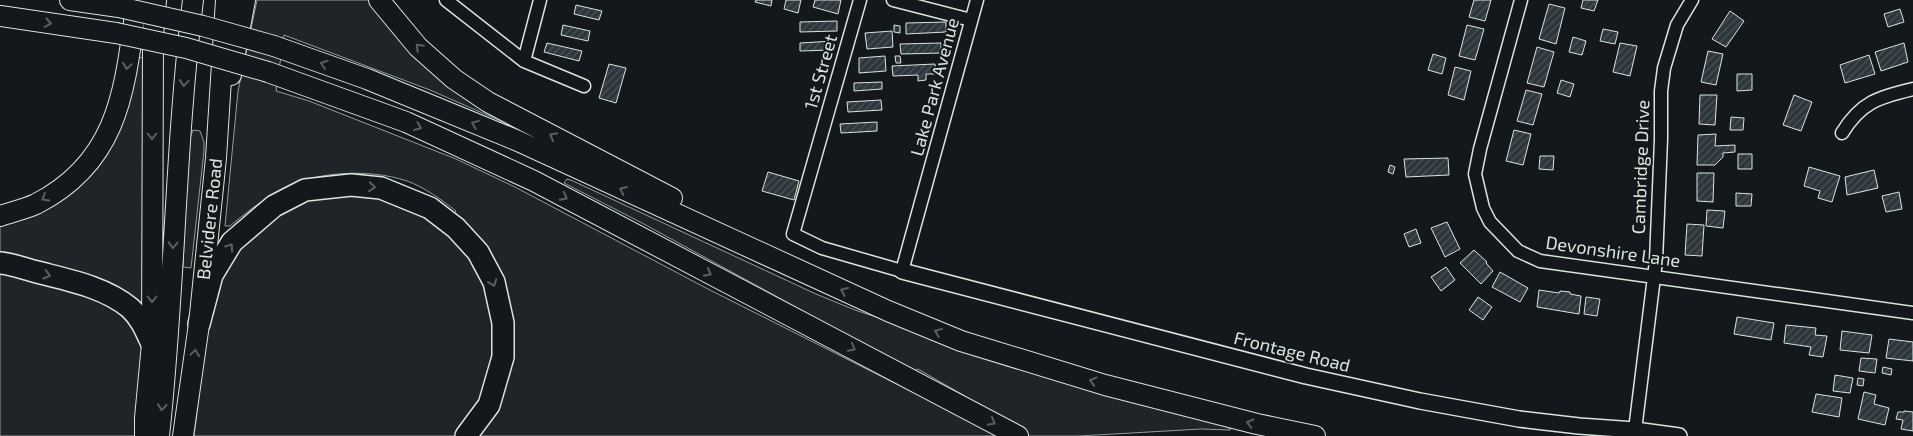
<svg xmlns="http://www.w3.org/2000/svg" width="1913" height="436" viewBox="0 0 1913 436" font-family="'Exo 2',sans-serif">
<style>
.grass{fill:#202428;stroke:#939e99}
.building{fill:url(#building-hatch);stroke:#d8e6dc}
.lines{fill:none;stroke-linecap:round;stroke-linejoin:round}
.minor-casing{stroke:#d8e6dc;stroke-width:15}
.tertiary-casing{stroke:#d8e6dc;stroke-width:18}
.primary-casing{stroke:#d8e6dc;stroke-width:22}
.trunk-casing{stroke:#d8e6dc;stroke-width:24}
.minor{stroke:#14181c;stroke-width:12}
.tertiary{stroke:#14181c;stroke-width:15}
.primary{stroke:#14181c;stroke-width:20}
.trunk{stroke:#14181c;stroke-width:21}
.primary-bridge-casing{stroke:#d8e6dc;stroke-width:22;stroke-linecap:butt}
.primary-bridge{stroke:#14181c;stroke-width:20}
.oneway{stroke:#59605f}
.labels{text-anchor:middle;stroke-width:4;stroke-linejoin:round;paint-order:stroke}
.street-label{font-size:18px;fill:#d8e6dc;stroke:#14181c}
</style>
<defs>
<pattern id="building-hatch" width="6" height="6" patternUnits="userSpaceOnUse" patternTransform="scale(1.25)"><rect width="6" height="6" fill="#2c363c"/><path d="M-1 1l2-2M0 6l6-6M5 7l2-2" fill="none" stroke="#4a5358"/></pattern>
</defs>
<rect width="100%" height="100%" fill="#14181c"/>
<path class="grass" d="M257,0H372L535,136L430,90L284,35L276,91L309,101L456,159L515,187L708,289L946,409L982,406L918,369L913,371L642,223L564,183L567,179L573,181L816,294L855,310L906,327L1211,419L1231,429L1230,430L1201,429L1079,436H478L511,328L453,215L456,211C442,200 424,187 407,181C368,168 312,171 276,192C260,202 244,214 230,226H225L238,91Z
M138,57L145,58L147,314L0,253V226L46,209L115,138L130,101Z
M193,130L200,131L204,142V151L191,268L183,267L188,143Z
M370,192L430,213L485,274L498,341L482,402L457,436H194L211,300L216,287L243,241L297,202Z
M0,271L98,297L125,313L143,345L136,436H0Z"/>
<path class="building" d="M756,0H772L771,6L755,2Z
M786,0H801L798,13L784,9Z
M815,0H841L838,14L813,7Z
M1474,0H1491L1485,21L1469,17Z
M1583,0H1598L1594,11L1581,8Z
M1549,4L1565,8L1556,44L1539,39Z
M576,5L602,11L599,20L574,14Z
M1900,9L1904,22L1888,27L1884,14Z
M1730,11L1744,21L1726,47L1712,39Z
M837,21V31L800,32V22Z
M946,22V32L906,34V23Z
M563,25L590,31L588,41L561,35Z
M894,25L900,26V33L894,32Z
M1467,25L1484,29L1475,60L1459,56Z
M1603,29L1618,32L1615,44L1600,41Z
M892,31L893,47L867,49L865,33Z
M1573,37L1586,41L1582,55L1569,52Z
M833,41V50L800,51V43Z
M547,43L582,51L579,61L544,52Z
M941,43V53L901,54L900,44Z
M1620,43L1637,46L1630,76L1613,72Z
M1904,43L1908,62L1881,71L1875,52Z
M1537,47L1554,52L1544,87L1527,83Z
M1708,51L1723,54L1716,85L1701,82Z
M1433,54L1446,58L1442,74L1428,70Z
M1869,55L1875,74L1845,83L1840,65Z
M885,56L886,71L859,73V58Z
M895,56H900L901,63H896Z
M609,64L626,68L616,103L599,98Z
M935,64L936,74H926V80L918,81V75L893,76L892,66Z
M1455,67L1471,71L1464,100L1448,95Z
M1737,74H1752V90L1737,91Z
M1561,80L1574,84L1570,97L1557,93Z
M882,82V89L854,91V83Z
M1526,90L1542,94L1533,125L1517,121Z
M1700,95H1717L1715,125L1699,124Z
M1794,95L1812,102L1801,131L1783,125Z
M881,100L882,110L848,112L847,102Z
M1731,117L1744,118L1743,130H1730Z
M877,122V131L841,133L840,124Z
M1514,130L1531,134L1523,165L1506,161Z
M1716,134L1715,146L1735,145V152L1723,153V157L1715,165H1697L1698,135Z
M1738,154H1752V169H1738Z
M1540,156H1554L1553,170L1539,169Z
M1448,158L1449,175L1406,177L1404,159Z
M1390,165L1395,167L1393,174L1388,172Z
M1809,167L1840,176L1832,202L1818,198L1820,191L1804,186Z
M1874,170L1878,188L1847,195L1845,177Z
M768,172L799,181L794,200L762,191Z
M1697,173H1714L1713,202L1697,201Z
M1899,192L1902,209L1886,212L1882,196Z
M1736,193L1752,194L1751,206H1736Z
M1707,210L1725,211L1723,228L1706,226Z
M1447,222L1460,249L1445,257L1431,228Z
M1687,224L1704,225L1702,256L1685,255Z
M1416,229L1421,243L1409,247L1404,234Z
M1474,250L1487,262L1486,263L1493,271L1481,284L1460,263Z
M1446,267L1455,280L1441,291L1431,277Z
M1500,272L1528,288L1520,302L1492,287Z
M1539,290L1559,293L1560,291L1570,292V294L1581,296L1579,314L1537,307Z
M1478,297L1492,307L1483,320L1469,310Z
M1586,297L1600,299L1597,316L1584,314Z
M1737,317L1774,323L1771,340L1734,334Z
M1786,325L1816,328L1815,335L1827,336L1823,357L1809,355L1811,347L1784,343Z
M1842,331L1872,335L1869,353L1840,350Z
M1889,339L1913,342V361L1886,358Z
M1861,358L1877,359L1875,373L1859,371Z
M1883,367L1892,369L1891,375L1882,373Z
M1835,375L1853,378L1850,393L1833,391Z
M1858,378L1864,379L1863,386L1857,385Z
M1864,392L1876,395L1874,404L1889,408L1885,425L1858,419Z
M1816,394L1842,398L1839,417L1812,412Z
M1904,411L1913,412V431L1901,429L1903,420L1896,419L1898,412H1904Z"/>
<g class="lines">
<g class="minor-casing">
<path id="minor" d="M446,0L524,61L584,86
M860,0L793,234L822,248L902,271L977,0
M893,0L971,20
M1521,0L1480,149L1475,174L1483,208L1490,222L1518,251L1540,261L1913,313
M524,61L540,0
M1842,133C1861,102 1879,97 1913,89
M1635,430L1656,261L1661,139V91L1664,68L1677,25L1692,0"/>
</g>
<g class="tertiary-casing">
<path id="tertiary" d="M902,271L1306,376L1420,401L1519,419L1579,426L1635,430L1679,436"/>
</g>
<g class="primary-casing">
<path id="primary" d="M70,0L119,7
M379,0L418,47L454,79L488,102L672,198
M0,16L116,33
M274,46L367,79L518,141L888,311L961,341L1105,385L1257,424L1315,436
M268,72L406,122L534,181L1018,436
M231,75L245,0
M0,216C12,212 25,209 36,204C122,160 125,84 137,0
M145,436V418L152,344L153,37L156,0
M159,436C175,291 175,145 193,0
M183,436L199,324L216,158L226,0"/>
</g>
<g class="trunk-casing">
<path id="trunk" d="M0,263C13,264 25,269 37,272C68,280 105,287 130,308C141,318 146,331 152,344
M199,324L212,275L232,242L274,206L305,190L351,185L381,188L430,208L456,228L478,252L494,282L503,323V357L489,405L466,436"/>
</g>
<use href="#minor" class="minor"/>
<use href="#tertiary" class="tertiary"/>
<use href="#primary" class="primary"/>
<use href="#trunk" class="trunk"/>
<g class="primary-bridge-casing">
<path id="primary-bridge" d="M119,7L203,26L274,46
M116,33L186,48L268,72"/>
</g>
<use href="#primary-bridge" class="primary-bridge"/>
</g>
<defs><path id="oneway-chevron" d="M-2-3.5L2.5 0L-2 3.5" fill="none" stroke-width="1.6" stroke-linecap="round" stroke-linejoin="round" transform="scale(1.25)"/></defs>
<g class="oneway">
<use href="#oneway-chevron" transform="translate(48 23) rotate(9)"/>
<use href="#oneway-chevron" transform="translate(419 47) rotate(-135)"/>
<use href="#oneway-chevron" transform="translate(324 64) rotate(-161)"/>
<use href="#oneway-chevron" transform="translate(127 66) rotate(99)"/>
<use href="#oneway-chevron" transform="translate(184 83) rotate(95)"/>
<use href="#oneway-chevron" transform="translate(475 124) rotate(-158)"/>
<use href="#oneway-chevron" transform="translate(418 127) rotate(24)"/>
<use href="#oneway-chevron" transform="translate(152 136) rotate(90)"/>
<use href="#oneway-chevron" transform="translate(553 136) rotate(-152)"/>
<use href="#oneway-chevron" transform="translate(372 187) rotate(5)"/>
<use href="#oneway-chevron" transform="translate(623 190) rotate(-155)"/>
<use href="#oneway-chevron" transform="translate(564 197) rotate(28)"/>
<use href="#oneway-chevron" transform="translate(45 198) rotate(149)"/>
<use href="#oneway-chevron" transform="translate(173 245) rotate(92)"/>
<use href="#oneway-chevron" transform="translate(230 247) rotate(-55)"/>
<use href="#oneway-chevron" transform="translate(708 273) rotate(28)"/>
<use href="#oneway-chevron" transform="translate(47 275) rotate(16)"/>
<use href="#oneway-chevron" transform="translate(493 283) rotate(70)"/>
<use href="#oneway-chevron" transform="translate(844 291) rotate(-156)"/>
<use href="#oneway-chevron" transform="translate(152 299) rotate(90)"/>
<use href="#oneway-chevron" transform="translate(938 332) rotate(-158)"/>
<use href="#oneway-chevron" transform="translate(852 348) rotate(28)"/>
<use href="#oneway-chevron" transform="translate(195 353) rotate(-82)"/>
<use href="#oneway-chevron" transform="translate(1093 381) rotate(-163)"/>
<use href="#oneway-chevron" transform="translate(162 407) rotate(96)"/>
<use href="#oneway-chevron" transform="translate(992 422) rotate(28)"/>
<use href="#oneway-chevron" transform="translate(1250 423) rotate(-166)"/>
</g>
<g class="labels">
<g class="street-label">
<text transform="translate(821 72) rotate(-74)" y="6">1st Street</text>
<text transform="translate(935 87) rotate(-75)" y="6">Lake Park Avenue</text>
<text transform="translate(1641 167) rotate(-88)" y="6">Cambridge Drive</text>
<text transform="translate(210 219) rotate(-84)" y="6">Belvidere Road</text>
<text transform="translate(1613 252) rotate(8)" y="6">Devonshire Lane</text>
<text transform="translate(1292 352) rotate(14)" y="6">Frontage Road</text>
</g>
</g>
</svg>
